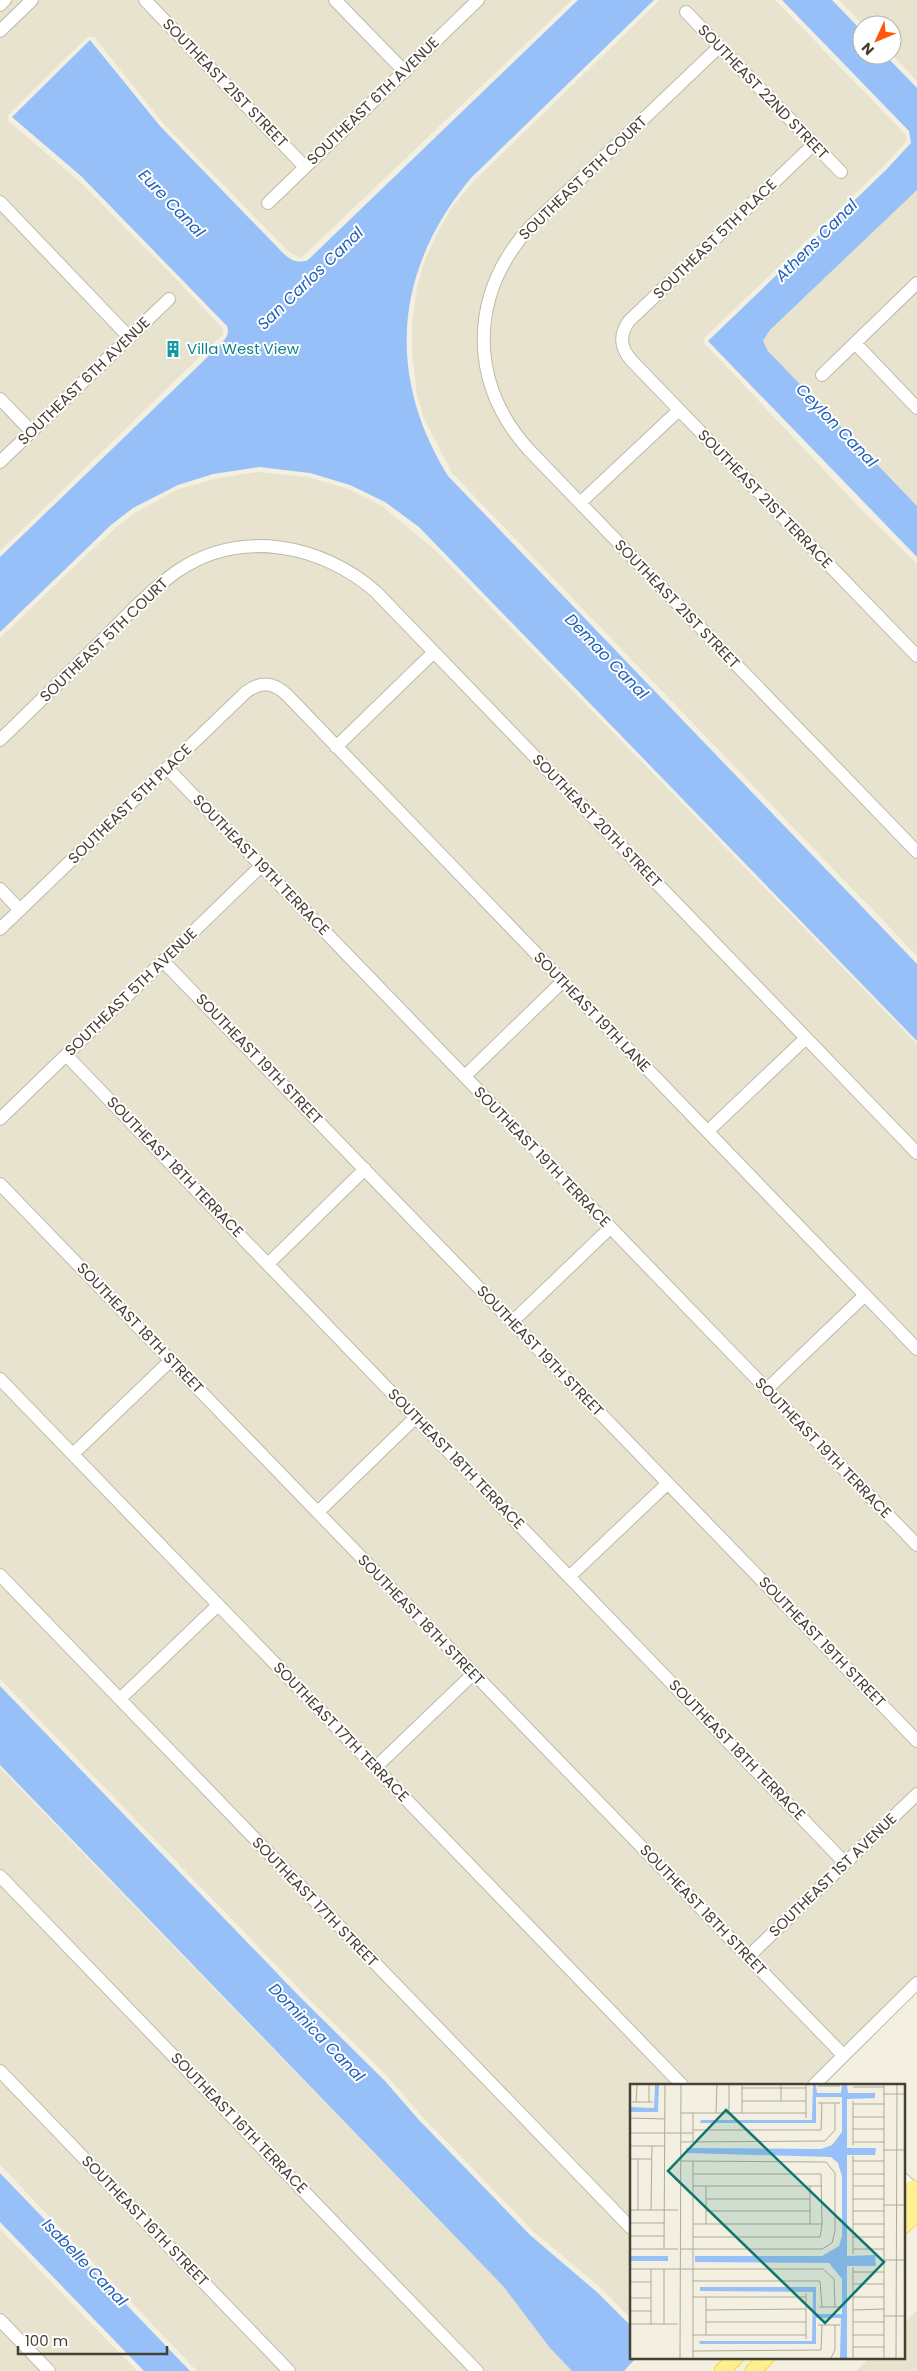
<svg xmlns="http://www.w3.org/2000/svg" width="917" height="2371" viewBox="0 0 917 2371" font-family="Poppins,sans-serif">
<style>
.residential{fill:#e7e3cf}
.water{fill:#96c0f7}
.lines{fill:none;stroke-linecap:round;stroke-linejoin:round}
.minor-casing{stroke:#bebaa4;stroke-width:14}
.major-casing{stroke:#efd953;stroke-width:17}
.minor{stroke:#fff;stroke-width:12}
.major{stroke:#fff08e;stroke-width:15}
.labels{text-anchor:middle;stroke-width:4;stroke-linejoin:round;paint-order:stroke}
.street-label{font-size:15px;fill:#444032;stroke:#fff}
.culture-label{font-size:15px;fill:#0d838f;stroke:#fff;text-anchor:start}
.water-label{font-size:16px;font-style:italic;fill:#2161ba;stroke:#fff}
.inset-road{fill:none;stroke:#adaa9b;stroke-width:1}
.view{fill:#0f766e;fill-opacity:0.15;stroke:#0f766e;stroke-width:2.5}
.inset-edge{fill:none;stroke:#444032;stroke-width:2.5}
</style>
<rect width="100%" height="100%" fill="#f3f0e1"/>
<path class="residential" d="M13,0H25L0,24V13Z
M40,0H572L301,258L292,254L286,249L163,123L94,37H87L9,114L7,120L79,181L175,278L223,329V334L0,551V38Z
M660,0H775L905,134L907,140L883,167L705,337L703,342L858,506L917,564V956L452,473L424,418L417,395L412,353V324L417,287L425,260L437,233L453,206L474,181Z
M839,0H917V81L892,55V25H863Z
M917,190V506L768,351L763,341L770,330Z
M258,472L308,477L348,489L382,506L435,550L917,1044V1979L811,2085H631V2319L602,2289L533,2231L421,2115L388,2077L303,1993L0,1679V638L114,529L136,512L179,489L214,479Z
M0,1768L503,2286L550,2348L572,2371H197L0,2165Z
M0,2229L137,2371H0Z
M917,2310V2371H856L870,2357H903V2324Z"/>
<path class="water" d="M578,0H654L471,178C395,269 385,374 448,476L917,964V1041L419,527L385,502L350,485L310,473L259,467L213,474L178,485L133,508L111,525L0,632V557L220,345C225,339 230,335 227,326L81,176L12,117L90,40L160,126L282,252C290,260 297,264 308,260Z
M782,0H832L862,31V55H885L917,88V190L770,330L763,341L768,351L917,506V557L708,341L886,170L911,143L909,131Z
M0,1686L299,1996L385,2081L418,2119L530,2235L598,2293L631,2326V2357H637L624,2371H572L550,2348L503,2286L0,1765Z
M0,2173L190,2371H144L0,2222Z"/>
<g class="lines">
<g class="minor-casing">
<path id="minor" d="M145,0L305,167
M335,0L405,72
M0,5L5,0
M686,12L841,172
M0,31L32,0
M719,47L530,227C469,295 468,382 529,450L917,852
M814,144L629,321C619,335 620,347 631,360L917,656
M0,202L129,337
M268,203L478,0
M855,343L917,408
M822,375L917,283
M0,399L32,432
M0,462L169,299
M580,503L679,410
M0,740C32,709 64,678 95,647C121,622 147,593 176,572C239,528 322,544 376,592L917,1153
M336,747L434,652
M167,768L917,1545
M0,889L20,910
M0,929L246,692C262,680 275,683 288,696L917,1349
M163,961L917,1741
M66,1055L845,1863
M465,1076L562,982
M0,1119L261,866
M708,1131L806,1038
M0,1184L843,2055
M268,1264L365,1169
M512,1322L610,1228
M0,1379L682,2085
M767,1389L865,1295
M73,1454L171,1360
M318,1512L416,1417
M0,1575L631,2228
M569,1577L668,1483
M120,1699L218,1605
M376,1767L473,1674
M0,1876L477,2371
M748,1957L917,1794
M0,2071L289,2371
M814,2085L917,1983
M903,2179L912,2188
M0,2320L49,2371"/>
</g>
<g class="major-casing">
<path id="major" d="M903,2213L914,2198L912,2188
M903,2226L917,2213
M722,2371L736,2357
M753,2371L767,2357"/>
</g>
<use href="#minor" class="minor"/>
<use href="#major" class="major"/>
</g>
<defs>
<g id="building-bare" transform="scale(1.35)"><path d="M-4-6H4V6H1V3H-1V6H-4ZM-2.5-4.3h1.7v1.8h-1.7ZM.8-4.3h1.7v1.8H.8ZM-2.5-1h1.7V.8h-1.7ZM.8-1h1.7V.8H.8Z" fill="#0f9aa8" stroke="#fff" stroke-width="2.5" paint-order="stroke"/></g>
</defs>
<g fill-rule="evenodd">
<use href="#building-bare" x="173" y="349"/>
</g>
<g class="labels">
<g class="street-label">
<text transform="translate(225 83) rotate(46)" y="5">SOUTHEAST 21ST STREET</text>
<text transform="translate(763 92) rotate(46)" y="5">SOUTHEAST 22ND STREET</text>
<text transform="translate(373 101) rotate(-44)" y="5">SOUTHEAST 6TH AVENUE</text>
<text transform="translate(583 178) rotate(-44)" y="5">SOUTHEAST 5TH COURT</text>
<text transform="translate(715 239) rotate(-44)" y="5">SOUTHEAST 5TH PLACE</text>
<text transform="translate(84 381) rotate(-44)" y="5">SOUTHEAST 6TH AVENUE</text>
<text transform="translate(765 499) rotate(46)" y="5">SOUTHEAST 21ST TERRACE</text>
<text transform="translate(677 604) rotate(46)" y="5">SOUTHEAST 21ST STREET</text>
<text transform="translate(104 640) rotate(-44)" y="5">SOUTHEAST 5TH COURT</text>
<text transform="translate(130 804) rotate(-44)" y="5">SOUTHEAST 5TH PLACE</text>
<text transform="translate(597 821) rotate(46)" y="5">SOUTHEAST 20TH STREET</text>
<text transform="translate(261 865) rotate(46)" y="5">SOUTHEAST 19TH TERRACE</text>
<text transform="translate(131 992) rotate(-44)" y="5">SOUTHEAST 5TH AVENUE</text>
<text transform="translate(592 1012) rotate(46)" y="5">SOUTHEAST 19TH LANE</text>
<text transform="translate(259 1059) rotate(46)" y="5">SOUTHEAST 19TH STREET</text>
<text transform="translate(542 1157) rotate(46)" y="5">SOUTHEAST 19TH TERRACE</text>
<text transform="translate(175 1167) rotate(46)" y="5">SOUTHEAST 18TH TERRACE</text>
<text transform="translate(140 1328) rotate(46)" y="5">SOUTHEAST 18TH STREET</text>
<text transform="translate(540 1351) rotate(46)" y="5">SOUTHEAST 19TH STREET</text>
<text transform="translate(823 1448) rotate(46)" y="5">SOUTHEAST 19TH TERRACE</text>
<text transform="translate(456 1459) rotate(46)" y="5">SOUTHEAST 18TH TERRACE</text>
<text transform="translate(421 1620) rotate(46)" y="5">SOUTHEAST 18TH STREET</text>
<text transform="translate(822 1642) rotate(46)" y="5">SOUTHEAST 19TH STREET</text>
<text transform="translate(341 1732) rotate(46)" y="5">SOUTHEAST 17TH TERRACE</text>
<text transform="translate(737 1750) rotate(46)" y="5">SOUTHEAST 18TH TERRACE</text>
<text transform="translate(833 1875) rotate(-44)" y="5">SOUTHEAST 1ST AVENUE</text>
<text transform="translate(315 1902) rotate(46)" y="5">SOUTHEAST 17TH STREET</text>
<text transform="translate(703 1910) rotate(46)" y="5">SOUTHEAST 18TH STREET</text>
<text transform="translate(239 2123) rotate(46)" y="5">SOUTHEAST 16TH TERRACE</text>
<text transform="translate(145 2221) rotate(46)" y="5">SOUTHEAST 16TH STREET</text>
</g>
<g class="culture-label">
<text x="187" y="354">Villa West View</text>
</g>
<g class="water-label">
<text transform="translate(172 203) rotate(46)" y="6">Eure Canal</text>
<text transform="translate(816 240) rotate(-45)" y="6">Athens Canal</text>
<text transform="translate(310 278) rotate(-44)" y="6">San Carlos Canal</text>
<text transform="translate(837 425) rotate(46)" y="6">Ceylon Canal</text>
<text transform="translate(607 656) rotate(46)" y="6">Demao Canal</text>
<text transform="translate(317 2032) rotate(46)" y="6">Dominica Canal</text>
<text transform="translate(85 2262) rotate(46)" y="6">Isabelle Canal</text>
</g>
</g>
<g transform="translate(630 2084)">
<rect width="275" height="275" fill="#f3f0e1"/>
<path d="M0,1V23L24,24L25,1H29L28,28H0ZM183,1H186L187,9H211L212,1H217L218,9H245V14L217,15V64H246L245,71H217V172L245,171L246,182H217V274H210L211,234H186V260H70L69,257H182L183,208L70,207V203H186V230H212V195L199,179L65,178V172H192L209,162L212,152V92L208,79L201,73L57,69L56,64L191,65L202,61L212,48V13H186V39H70L71,36H182ZM0,172H38V177H0Z" fill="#96c0f7"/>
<path class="inset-road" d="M19,1V18M151,1V17M254,1V274M188,2H210M223,3H254M112,4H176M253,10H275M112,17H176M223,17V61M2,18H23M6,18L7,1M188,19H210M223,20H254M51,29H176M86,29L87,1M99,29V1M112,29V1M223,33H254M0,34L35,35M176,34V1M223,45H254M63,46H191L192,19M0,49H63M51,58L195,57L205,46V19M63,58V29M223,58H254M0,62H34M253,66H275M0,75H22M223,77H254M223,90H254M63,102H192M180,102V140M223,102H254M76,115H180M223,115H254M253,121H275M0,126H48M8,126V75M21,126L22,62M76,127H180M223,127H254M0,139H34M63,140H192M76,140V102M223,140H254M0,152H34M63,153H190L192,141L191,90H63M223,153H254M0,165H48M34,165L35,1M50,165H192L202,159L205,147V89L196,78L51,77M223,165H254M223,170V72M253,176H275M0,185H193L204,195L205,223M223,188H254M63,197H190L192,223M0,198H21M223,200H254M176,209V255M63,213H176M223,213H254M0,214H21M189,223H209M76,226L176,225M223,226L254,225M0,227H21M253,232H275M76,238H176M223,238H254M0,240H48M21,240V185M34,240V185M188,241H210M63,251H176M76,251V213M223,251H254M223,263H254M63,267L191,266L192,241M50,274L51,1M63,274V77M201,274L205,266V241M223,274V183M266,274L267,1"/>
<path class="view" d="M96,26L254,178L195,239L38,87Z"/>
<rect width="275" height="275" class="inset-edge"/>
</g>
<g transform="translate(877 40) rotate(226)"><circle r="24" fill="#ffffff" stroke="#b4b3ad"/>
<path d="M0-4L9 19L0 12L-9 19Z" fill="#ff570c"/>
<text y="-8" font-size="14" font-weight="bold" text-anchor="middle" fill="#444032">N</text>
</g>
<path d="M18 2346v8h149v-8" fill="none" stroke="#444032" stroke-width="2.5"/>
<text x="25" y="2346" font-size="15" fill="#444032" stroke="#ffffff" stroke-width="4" paint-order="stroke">100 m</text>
</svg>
